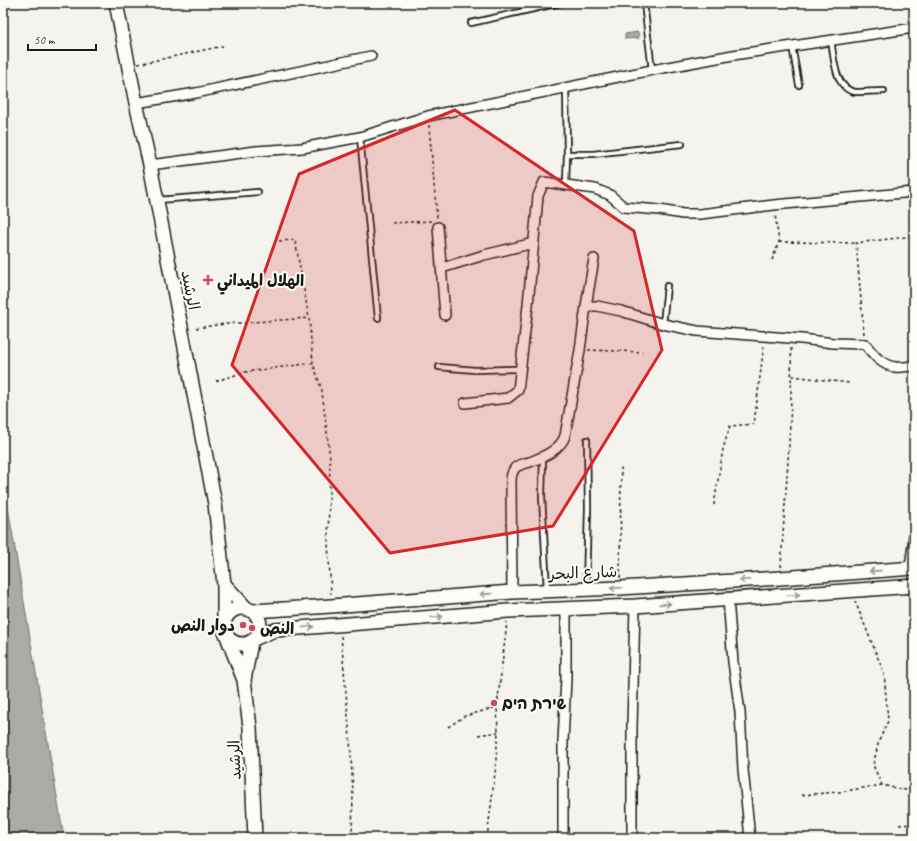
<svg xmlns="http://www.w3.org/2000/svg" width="917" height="841" viewBox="0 0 917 841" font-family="Caveat,'Playpen Sans Arabic','Playpen Sans Hebrew',sans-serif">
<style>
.water{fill:#abaaa6;stroke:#72716f}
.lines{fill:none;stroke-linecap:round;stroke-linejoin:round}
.lane-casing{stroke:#1c1c1c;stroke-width:8}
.street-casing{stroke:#1c1c1c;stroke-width:12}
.secondary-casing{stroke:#1c1c1c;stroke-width:16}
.path{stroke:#1c1c1c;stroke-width:1.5;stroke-dasharray:3 3;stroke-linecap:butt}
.lane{stroke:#fdfcf7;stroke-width:4.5}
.street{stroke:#fdfcf7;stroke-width:9}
.secondary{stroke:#fdfcf7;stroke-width:13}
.oneway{stroke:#989794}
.marked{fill:#d62828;fill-opacity:0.2;stroke:#d62828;stroke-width:3;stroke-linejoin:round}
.poi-dot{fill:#d1495b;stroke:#fdfcf7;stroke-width:1.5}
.labels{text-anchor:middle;stroke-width:4;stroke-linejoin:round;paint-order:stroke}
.poi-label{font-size:16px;font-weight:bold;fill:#1c1c1c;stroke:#fdfcf7;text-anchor:start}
.street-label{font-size:16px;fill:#1c1c1c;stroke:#fdfcf7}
</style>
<rect width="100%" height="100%" fill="#f4f3ee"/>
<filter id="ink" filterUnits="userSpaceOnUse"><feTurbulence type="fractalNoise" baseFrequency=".025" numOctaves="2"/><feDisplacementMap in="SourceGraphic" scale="8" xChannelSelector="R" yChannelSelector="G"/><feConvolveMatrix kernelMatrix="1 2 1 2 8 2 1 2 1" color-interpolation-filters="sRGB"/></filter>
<g filter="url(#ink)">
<path class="water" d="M638,32L639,38L625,39V34Z
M3,478L64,838H3Z"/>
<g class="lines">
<g class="lane-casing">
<path id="lane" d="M644,3L652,70
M471,23L560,3
M831,40C834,56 834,90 856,92C865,92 874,91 884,91
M792,46L799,85
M360,137L378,318
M567,154H593L682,144
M566,184L567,154L566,87
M158,200L258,192
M663,324L667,286
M439,367L475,370L519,369
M543,457L542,496L547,590
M586,588L588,508L587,440"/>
</g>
<g class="street-casing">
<path id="street" d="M136,103L196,93L371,56
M150,165L256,151L302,148L360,137L428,116L652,70L733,55L914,28
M438,227L445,315
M442,268L484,255L534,243
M586,306H597L621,311L663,324L697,331L802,339L833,343L865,344C873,354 881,365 895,367C901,368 908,366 914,366
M465,403L508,398L518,390L528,305L538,196L544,182L595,189L610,195L624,207L659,210L683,214H700L774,205L914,192
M910,568L914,537
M512,592L511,481C511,477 512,472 515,468C518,465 525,463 530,462C543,457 560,450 565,436L580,350L586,306L594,259
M728,599L733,662L740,712L743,769L750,838
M563,838V742L566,678V609
M632,838V727L635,606"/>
</g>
<g class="secondary-casing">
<path id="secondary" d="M116,3L136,103L150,165L215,504L224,584V622
M224,584L246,608
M224 626a18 18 0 1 1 36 0a18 18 0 1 1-36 0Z
M253,611L331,606L512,592L620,588L780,578L914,568
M256,638L275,630L508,611L635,606L914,586
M228,639L244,680L250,727L255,838
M244,680L251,642"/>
</g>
<path class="path" d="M138,64L223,46
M429,125L437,219
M392,223L432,221
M279,241L295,240L309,318L313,363L322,391L330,458L328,543L331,594
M779,242L856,243
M772,260L779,242L775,214
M196,328L225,324L309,318
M864,334L856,243L914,236
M588,350L643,352
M792,376L849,383
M216,381L245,372L313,363
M714,505L723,449L730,426L754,424L764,345
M781,567C785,493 793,420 791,347
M620,578L621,468
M855,601L884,673L888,721L879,741L873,765L882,785L899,789L914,791
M341,636L350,738L353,794L352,838
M448,727L465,716L497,707
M478,735L498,732
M802,795L839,792L882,785
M899,825L914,824
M487,838L495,773L498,732L497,707L507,622"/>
<use href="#lane" class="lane"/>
<use href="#street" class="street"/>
<use href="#secondary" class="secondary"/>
</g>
<defs><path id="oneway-shaft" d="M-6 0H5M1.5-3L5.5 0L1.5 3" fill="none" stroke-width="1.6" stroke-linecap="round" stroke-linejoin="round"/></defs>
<g class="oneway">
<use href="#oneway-shaft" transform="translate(875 571) rotate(176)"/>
<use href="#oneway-shaft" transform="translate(745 580) rotate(177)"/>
<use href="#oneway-shaft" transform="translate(616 588) rotate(178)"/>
<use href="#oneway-shaft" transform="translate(486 594) rotate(176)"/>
<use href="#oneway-shaft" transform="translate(794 595) rotate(-4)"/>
<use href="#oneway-shaft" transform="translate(665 604) rotate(-4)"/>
<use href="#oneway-shaft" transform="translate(437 617) rotate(-5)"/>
<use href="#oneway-shaft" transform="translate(308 627) rotate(-5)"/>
</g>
</g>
<path class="marked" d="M455,110L634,231L662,350L553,526L390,553L232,365L299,174Z"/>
<g class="poi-dot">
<path d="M206 274h4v4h4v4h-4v4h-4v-4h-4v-4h4z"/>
<circle cx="243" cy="625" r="4"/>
<circle cx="252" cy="628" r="4"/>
<circle cx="494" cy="703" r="4"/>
</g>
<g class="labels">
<g class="poi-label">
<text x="217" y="286">الهلال الميداني</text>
<text x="235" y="631" text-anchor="end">دوار النص</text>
<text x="260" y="634">النص</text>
<text x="502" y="709">שירת הים</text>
</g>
<g class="street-label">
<text transform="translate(191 290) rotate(79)" y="6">الرشيد</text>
<text transform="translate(583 572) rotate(-2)" y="6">شارع البحر</text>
<text transform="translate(234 760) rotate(-92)" y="6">الرشيد</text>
</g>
</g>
<rect width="917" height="841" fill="none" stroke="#fdfcf7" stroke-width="16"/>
<rect x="8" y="8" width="901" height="825" fill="none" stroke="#1c1c1c" stroke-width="1.5" filter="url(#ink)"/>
<path d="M28 44v6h68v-6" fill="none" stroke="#1c1c1c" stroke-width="2"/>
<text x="34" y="44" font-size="12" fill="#1c1c1c" stroke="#fdfcf7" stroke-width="3" paint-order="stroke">50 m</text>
</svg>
